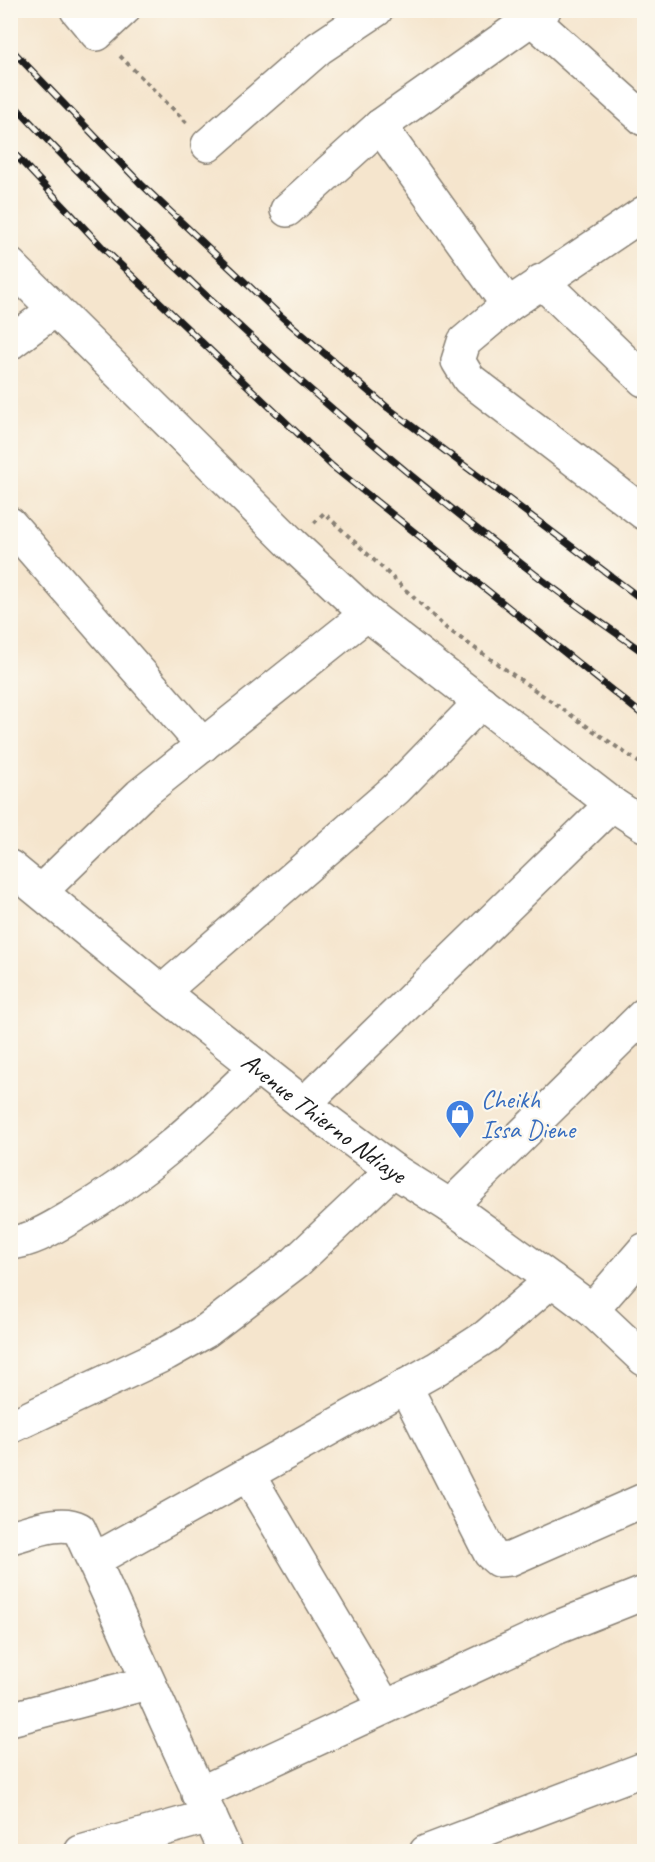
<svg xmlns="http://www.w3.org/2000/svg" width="655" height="1862" viewBox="0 0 655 1862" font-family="Caveat,sans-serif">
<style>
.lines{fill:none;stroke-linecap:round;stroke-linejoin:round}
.minor-casing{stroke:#888074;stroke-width:36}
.path{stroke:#888074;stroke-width:4;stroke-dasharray:4.5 4.5;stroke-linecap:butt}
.minor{stroke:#fff;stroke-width:33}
.rail-casing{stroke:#1c1c1c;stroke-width:7}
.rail{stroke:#fbf7ec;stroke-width:4.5;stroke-dasharray:14;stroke-linecap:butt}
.labels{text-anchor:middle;stroke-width:4.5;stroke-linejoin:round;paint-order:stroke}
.shop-label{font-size:26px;fill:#366cbe;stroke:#fbf7ec;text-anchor:start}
.street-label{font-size:26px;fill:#1c1c1c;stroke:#fbf7ec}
</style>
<rect width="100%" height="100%" fill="#fbf7ec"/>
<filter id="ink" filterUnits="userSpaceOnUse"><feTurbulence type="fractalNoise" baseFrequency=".0167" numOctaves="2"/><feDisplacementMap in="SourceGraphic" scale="12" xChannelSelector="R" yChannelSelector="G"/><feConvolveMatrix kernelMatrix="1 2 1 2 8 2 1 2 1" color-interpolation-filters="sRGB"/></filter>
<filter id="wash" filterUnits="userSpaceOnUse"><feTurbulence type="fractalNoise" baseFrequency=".008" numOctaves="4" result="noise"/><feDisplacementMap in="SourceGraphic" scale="24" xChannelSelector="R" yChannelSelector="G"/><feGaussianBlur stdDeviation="1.35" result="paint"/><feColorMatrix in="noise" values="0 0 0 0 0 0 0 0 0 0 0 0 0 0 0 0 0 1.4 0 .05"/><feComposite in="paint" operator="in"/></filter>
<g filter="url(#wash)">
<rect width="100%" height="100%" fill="#f5e5cd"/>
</g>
<g filter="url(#ink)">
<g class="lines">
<g class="minor-casing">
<g id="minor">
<path d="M77,10L97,34L123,10"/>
<path d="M522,10L644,119"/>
<path d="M380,126L508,305"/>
<path d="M208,145L319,48L376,10"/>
<path d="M287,210L380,126L544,10"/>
<path d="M644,213L508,305L464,342L458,361L469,379L644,513"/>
<path d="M10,265L292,544L367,614L612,804L644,825"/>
<path d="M541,281L644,380"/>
<path d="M10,343L54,310"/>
<path d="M10,524L203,745"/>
<path id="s1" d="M10,867L162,992L304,1104L393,1170L450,1206L552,1280L592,1310L644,1359"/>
<path d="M41,891L140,795L367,614"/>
<path d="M162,992L396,789L481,702"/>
<path d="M304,1104L612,804"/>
<path d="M450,1206L644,1015"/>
<path d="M10,1243C33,1241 54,1227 73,1216C144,1175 198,1124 257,1067"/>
<path d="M592,1310L644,1250"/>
<path d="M405,1386L490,1553L498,1560L510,1559L644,1500"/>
<path d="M10,1427L167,1353L206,1331L296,1262L393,1170"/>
<path d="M248,1475L385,1707"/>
<path d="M10,1537C31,1532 60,1519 79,1529L226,1852"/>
<path d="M94,1560L436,1369L487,1336L552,1280"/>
<path d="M10,1719L147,1683"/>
<path d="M198,1794L556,1628L644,1593"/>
<path d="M81,1852L210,1816"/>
<path d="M426,1852L644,1769"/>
</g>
</g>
<path class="path" d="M120,56L187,123
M314,523L324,513L446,628L644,766"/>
<use href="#minor" class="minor"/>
<g class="rail-casing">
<path id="rail" d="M10,48L141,184L282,317L388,408L644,601
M10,101C170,270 343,426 527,568C565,598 605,625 644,653
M10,149L103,248L332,466L644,716"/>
</g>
<use href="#rail" class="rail"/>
</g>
</g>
<defs>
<g id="shop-pin" transform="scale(1.5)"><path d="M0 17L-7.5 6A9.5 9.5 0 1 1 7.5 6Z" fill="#3f7fe0" stroke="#fbf7ec"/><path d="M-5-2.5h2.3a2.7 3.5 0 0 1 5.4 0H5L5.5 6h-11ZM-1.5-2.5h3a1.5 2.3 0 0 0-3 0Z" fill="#fff"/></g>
</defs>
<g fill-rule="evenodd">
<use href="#shop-pin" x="460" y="1114"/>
</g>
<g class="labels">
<g class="shop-label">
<text x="481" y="1108">Cheikh<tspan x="481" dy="30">Issa Diene</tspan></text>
</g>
<g class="street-label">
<text dy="9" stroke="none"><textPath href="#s1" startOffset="402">Avenue Thierno Ndiaye</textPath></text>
</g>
</g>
<rect width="655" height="1862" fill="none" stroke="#fbf7ec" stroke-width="36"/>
</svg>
